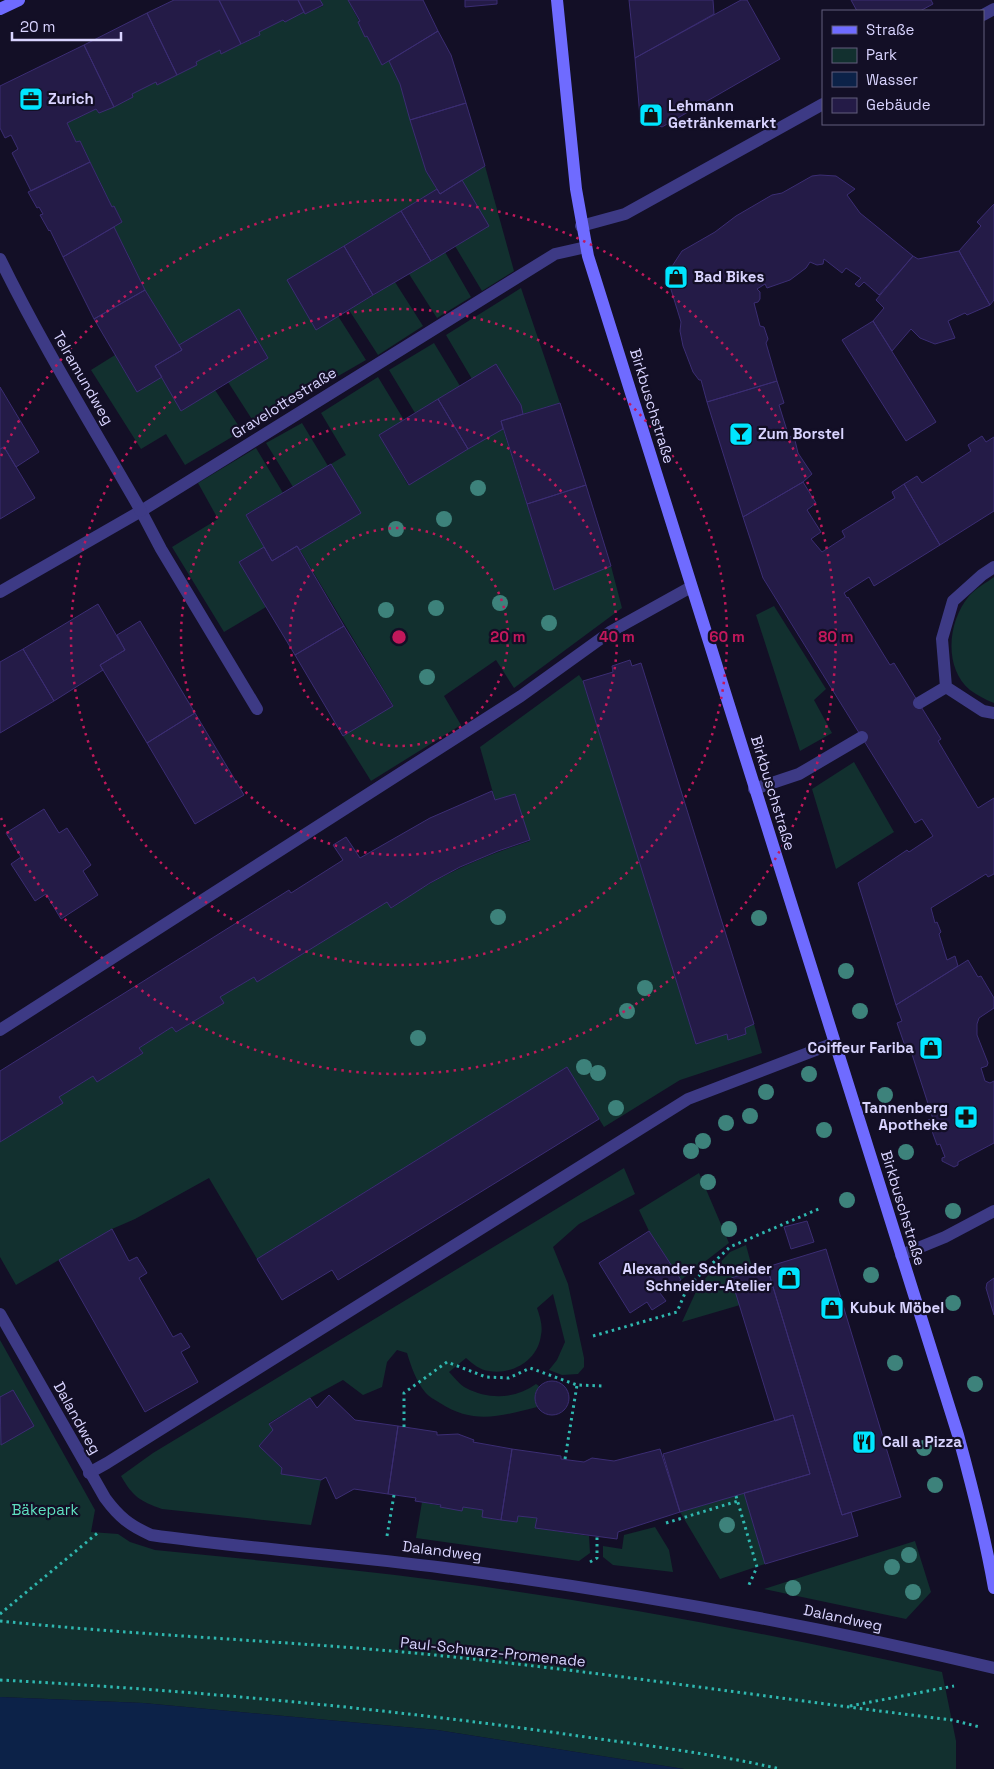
<svg xmlns="http://www.w3.org/2000/svg" width="994" height="1769" viewBox="0 0 994 1769" font-family="'Space Grotesk',sans-serif">
<style>
.green{fill:#12302f}
.water{fill:#0c2248}
.building{fill:#241b47;stroke:#3b2d73}
.lines{fill:none;stroke-linecap:round;stroke-linejoin:round}
.path{stroke:#2fb8b0;stroke-width:3;stroke-dasharray:2.5 4;stroke-linecap:butt}
.lane{stroke:#3d3a85;stroke-width:12}
.street{stroke:#3d3a85;stroke-width:12}
.secondary{stroke:#6f6bff;stroke-width:12}
.tree{fill:#3d827b}
.ring{fill:none;stroke:#c2185b;stroke-width:2.5;stroke-dasharray:2.5 5}
.labels{text-anchor:middle;stroke-width:4.5;stroke-linejoin:round;paint-order:stroke}
.poi-label{font-size:15px;font-weight:bold;fill:#d9d4ff;stroke:#130f26;text-anchor:start}
.street-label{font-size:15px;fill:#d9d4ff;stroke:#130f26}
.park-label{font-size:15px;fill:#5fe0c0;stroke:#130f26}
.centre{fill:#c2185b;stroke:#130f26;stroke-width:2.5}
.ring-label{font-size:15px;text-anchor:middle;font-weight:bold;fill:#c2185b;stroke:#130f26;stroke-width:4.5;stroke-linejoin:round;paint-order:stroke}
</style>
<rect width="100%" height="100%" fill="#130f26"/>
<path class="green" d="M320,0H348L382,65L389,61L400,84L426,171L437,189L288,280L338,316L366,360L255,424L228,382L268,358L239,309L179,345L145,290L114,227L122,221L114,206L112,207L80,141L76,142L67,123L96,109L99,113L133,97L132,94L156,82L157,85L197,65L196,62L220,50L221,54L260,35L259,32L283,20L285,22L304,12L305,14L323,6Z
M485,166L514,271L482,291L455,246L462,180Z
M445,252L471,297L437,318L409,274Z
M395,282L423,326L378,355L349,310Z
M521,288L560,403L523,414L521,405L472,379L446,335Z
M434,343L460,386L415,413L389,370Z
M115,355L137,392L162,377L215,390L242,431L185,465L166,434L141,449L91,370Z
M378,377L404,420L380,435L408,485L496,432L503,429L554,590L611,566L622,608L514,688L496,660L444,696L461,725L371,781L343,736L393,705L300,550L361,513L331,464L346,455L321,413Z
M302,423L328,466L293,487L266,443Z
M256,448L283,493L246,515L264,547L266,607L224,632L172,547L218,519L198,483Z
M994,577V703C986,700 977,695 970,690C943,667 948,621 969,596C976,588 986,583 994,577Z
M774,606L826,689L814,700L832,733L800,751L756,615Z
M579,675L583,681L696,1044L727,1034L729,1040L746,1034L745,1028L754,1024L762,1053L680,1080L604,1127L567,1067L257,1259L209,1178L135,1219L112,1229L16,1285L0,1257V1142L62,1103L59,1097L93,1076L97,1082L143,1053L139,1048L172,1027L176,1032L223,1003L220,997L254,977L257,982L387,902L392,908C435,877 480,857 530,841L515,794L495,800L480,747Z
M854,762L894,832L836,869L812,789Z
M624,1168L635,1194L579,1224L553,1247L568,1284L584,1358V1367L578,1374L562,1375L549,1370L557,1360L565,1342L553,1294L537,1308C540,1317 543,1326 541,1335C538,1360 513,1375 489,1371C480,1370 473,1364 466,1358L449,1372C454,1377 460,1385 466,1388C489,1400 515,1399 536,1384L539,1386L535,1396L537,1407C501,1416 474,1425 440,1403C435,1400 428,1396 425,1392C416,1381 411,1366 407,1353L397,1350L387,1362L382,1387L363,1395L343,1380L310,1398L269,1423L273,1430L259,1446L282,1468L281,1474L321,1480L311,1525L162,1509C140,1501 133,1497 121,1476L153,1453Z
M699,1173L729,1243L681,1280L649,1231L639,1210Z
M746,1245L753,1271L732,1278L740,1305L682,1322L699,1285L730,1252Z
M0,1340L95,1510L91,1532L118,1534L130,1542L155,1550C251,1560 347,1568 442,1581C610,1603 777,1635 942,1672L956,1741V1769H684L437,1730L143,1703L0,1697Z
M744,1493L765,1564L720,1579L680,1512Z
M422,1502L462,1510L463,1507L483,1510V1517L517,1522L518,1516L537,1518L536,1528L589,1536L590,1553L579,1561L416,1538Z
M655,1527L669,1550L673,1572L613,1565L603,1557V1546L622,1549L624,1535Z
M915,1541L931,1592L906,1619L764,1589Z"/>
<path class="water" d="M0,1697L143,1703L437,1730L684,1769H0Z"/>
<path class="building" d="M174,0H219L241,44L221,54L220,50L196,62L197,65L177,75L147,13Z
M219,0H298L304,12L285,22L283,20L259,32L260,35L241,44Z
M298,0H320L323,5L305,14Z
M348,0H423L438,31L382,65L367,36L365,37L358,22L360,21Z
M465,0H497V4L465,7Z
M629,0H713L714,14L635,58Z
M741,0H747L780,59L662,127L640,117L635,58Z
M851,0H931L933,4L920,11H857Z
M147,13L177,75L157,85L156,82L132,94L133,97L114,107L84,45Z
M438,31L451,55L466,103L410,120L400,84L389,61Z
M84,45L114,107L99,113L96,109L67,123L76,142L80,141L90,162L31,191L12,153L18,149L11,135L5,138L0,128V86Z
M466,103L485,166L440,194L426,171L410,120Z
M90,162L112,207L114,206L122,222L63,257L50,230L49,231L40,215L43,214L39,207L37,208L28,192Z
M820,175L836,176L855,189L847,195L860,213L913,256L879,295L864,282L859,287L855,284L861,278L846,268L842,273L824,259L823,264L817,265L810,262L806,268L790,280L767,288L765,284L757,289L760,292V299L758,302L754,303L760,326L764,327L768,339L766,343L777,381L707,402L701,380H699L693,372L683,346L680,331L681,322L669,283V271L682,251L715,232L736,216L772,195L782,193L812,176Z
M462,180L489,226L431,261L401,211L437,189L440,194Z
M994,204V300L990,305L959,251L981,226L977,222Z
M401,211L431,261L373,295L344,246Z
M114,227L145,290L94,319L63,257Z
M344,246L373,295L316,330L287,280Z
M959,251L990,305L967,315L965,313L948,321L955,338L935,344L920,338L911,329L892,351L873,321L884,308L876,300L913,256L918,259Z
M145,290L182,350L155,366L162,377L137,392L94,319Z
M239,309L268,358L181,411L155,366L182,350L179,345Z
M873,321L936,422L906,441L842,340Z
M496,364L521,405L523,414L501,421L503,429L468,449L438,399Z
M777,381L784,403L779,405L789,437L794,436L798,453L812,474L803,482L743,517L707,402Z
M0,387L39,452L16,467L4,447L0,449Z
M438,399L468,449L409,485L379,435Z
M560,403L586,485L527,504L501,421Z
M982,436L986,442L994,437V511L940,545L904,484L917,476L922,483L971,451L968,445Z
M4,447L35,498L0,519V449Z
M331,464L361,513L300,550L297,546L272,561L246,515Z
M803,482L816,503L807,510L821,532L811,539L822,552L845,537L842,531L895,498L892,492L904,484L940,545L874,586L869,577L844,593L847,598L848,597L890,665L894,663L941,739L938,741L978,808L994,798V874L988,877L986,874L931,908L935,923L937,922L941,932L939,934L947,960L955,956L958,966L896,1005L858,883L907,850L909,852L933,836L922,819L915,823L763,578L743,517Z
M586,485L611,566L554,590L527,504Z
M297,546L344,626L295,655L239,562L264,547L272,561Z
M98,604L125,650L100,665L103,670L54,701L23,649Z
M140,621L195,713L147,743L100,665L125,650L117,635Z
M344,626L393,706L343,736L295,655Z
M23,649L54,701L0,733V662Z
M630,660L632,666L641,663L754,1024L745,1028L746,1034L728,1040L727,1034L696,1044L583,681L613,672L612,666Z
M195,713L244,795L195,824L147,743Z
M492,791L495,800L515,794L530,840L498,851L460,867L430,883L391,908L387,902L257,982L254,977L220,997L224,1003L176,1032L172,1027L139,1048L143,1053L97,1082L93,1076L59,1097L63,1103L0,1142V1071L289,890L291,893L343,860L333,845L346,837L360,858L430,818Z
M44,809L59,833L67,828L91,865L83,871L98,895L61,919L46,894L35,901L11,864L21,857L6,833Z
M968,960L978,977L981,976L994,998V1008L979,1018L977,1024V1035L988,1063L987,1066L981,1068L985,1081L990,1083L994,1081V1143L958,1162V1165L954,1167L942,1161V1158L945,1157L940,1144L937,1145L928,1120L933,1119L909,1045L905,1046L897,1023L902,1021L896,1005Z
M567,1067L599,1119L338,1280L332,1270L282,1300L257,1259Z
M807,1221L814,1242L791,1249L784,1227Z
M112,1229L129,1261L137,1257L147,1273L139,1278L173,1337L181,1333L190,1347L181,1352L198,1382L145,1412L59,1260Z
M649,1231L681,1280L660,1293L666,1301L652,1310L647,1302L630,1313L599,1263Z
M826,1249L901,1497L842,1515L767,1267Z
M767,1267L842,1515L851,1512L858,1536L765,1564L744,1493L810,1474L793,1415L775,1421L731,1278Z
M994,1278V1315L986,1288L987,1283Z
M535 1398a17 17 0 1 1 34 0a17 17 0 1 1-34 0Z
M13,1390L34,1426L1,1445L0,1397Z
M329,1395L355,1420L398,1426L388,1494L354,1489L336,1499L326,1477L321,1480L281,1474L282,1468L259,1446L273,1430L269,1424L310,1398L317,1408Z
M793,1415L810,1474L680,1512L663,1454Z
M398,1426L437,1432V1435L458,1434L474,1440L473,1442L512,1449L501,1520L482,1517L483,1510L463,1507L462,1511L440,1507L441,1505L415,1501L416,1498L388,1494Z
M512,1449L561,1456V1459L584,1462L592,1458L614,1461L660,1449L680,1512L618,1532L617,1539L535,1528L537,1518L518,1516L517,1522L501,1520Z"/>
<g class="lines">
<path class="path" d="M593,1336L677,1312L688,1286L730,1247L821,1208
M404,1427V1393L447,1362L486,1377L509,1378L530,1368L577,1385L604,1386
M565,1459L577,1385
M736,1496L757,1567L748,1587
M666,1523L738,1501
M387,1536L394,1495
M590,1562L597,1558V1537
M0,1614L100,1531
M0,1621C134,1635 269,1640 403,1652C586,1669 769,1698 952,1720L980,1727
M0,1680C186,1690 373,1707 558,1733C632,1744 707,1752 780,1769
M850,1706L954,1686"/>
<path class="lane" d="M141,511L161,549L257,709
M0,592L141,511L555,254L586,247
M946,687L942,639L953,601L982,575L994,567
M946,687L983,711L994,713
M919,703L946,687
M754,789L799,774L862,737
M0,1030L521,696L610,632L691,587
M89,1473L107,1463L688,1099L834,1043"/>
<path class="street" d="M983,15L994,9
M581,226L625,214L823,104
M0,259C42,345 93,427 141,511
M901,1255L945,1237L994,1211
M0,1314L105,1498C119,1517 129,1525 151,1535C249,1549 347,1555 445,1568C630,1592 813,1625 994,1668"/>
<path class="secondary" d="M557,0L576,189L588,256L958,1435C972,1486 985,1536 994,1588
M0,9L19,0"/>
</g>
<g class="tree">
<circle cx="478" cy="488" r="8"/>
<circle cx="444" cy="519" r="8"/>
<circle cx="396" cy="529" r="8"/>
<circle cx="500" cy="603" r="8"/>
<circle cx="436" cy="608" r="8"/>
<circle cx="386" cy="610" r="8"/>
<circle cx="549" cy="623" r="8"/>
<circle cx="427" cy="677" r="8"/>
<circle cx="498" cy="917" r="8"/>
<circle cx="759" cy="918" r="8"/>
<circle cx="846" cy="971" r="8"/>
<circle cx="645" cy="988" r="8"/>
<circle cx="627" cy="1011" r="8"/>
<circle cx="860" cy="1011" r="8"/>
<circle cx="418" cy="1038" r="8"/>
<circle cx="584" cy="1067" r="8"/>
<circle cx="598" cy="1073" r="8"/>
<circle cx="809" cy="1074" r="8"/>
<circle cx="766" cy="1092" r="8"/>
<circle cx="885" cy="1095" r="8"/>
<circle cx="616" cy="1108" r="8"/>
<circle cx="750" cy="1116" r="8"/>
<circle cx="726" cy="1123" r="8"/>
<circle cx="824" cy="1130" r="8"/>
<circle cx="703" cy="1141" r="8"/>
<circle cx="691" cy="1151" r="8"/>
<circle cx="906" cy="1152" r="8"/>
<circle cx="708" cy="1182" r="8"/>
<circle cx="847" cy="1200" r="8"/>
<circle cx="953" cy="1211" r="8"/>
<circle cx="729" cy="1229" r="8"/>
<circle cx="871" cy="1275" r="8"/>
<circle cx="953" cy="1303" r="8"/>
<circle cx="895" cy="1363" r="8"/>
<circle cx="975" cy="1384" r="8"/>
<circle cx="924" cy="1448" r="8"/>
<circle cx="935" cy="1485" r="8"/>
<circle cx="727" cy="1525" r="8"/>
<circle cx="909" cy="1555" r="8"/>
<circle cx="892" cy="1567" r="8"/>
<circle cx="793" cy="1588" r="8"/>
<circle cx="913" cy="1592" r="8"/>
</g>
<g class="ring">
<circle cx="399" cy="637" r="109"/>
<circle cx="399" cy="637" r="218"/>
<circle cx="399" cy="637" r="328"/>
<path d="M1 456A437 437 0 1 1 1 818"/>
</g>
<defs>
<g id="office-square" transform="scale(1.25)"><rect x="-9" y="-9" width="18" height="18" rx="4" fill="#00e5ff" stroke="#130f26"/><path d="M-6-3h4V-5.5h4V-3h4V5H-6ZM-1-4.5V-3h2v-1.5ZM-6 0V1H6V0Z" fill="#111"/></g>
<g id="shop-square" transform="scale(1.25)"><rect x="-9" y="-9" width="18" height="18" rx="4" fill="#00e5ff" stroke="#130f26"/><path d="M-5-2.5h2.3a2.7 3.5 0 0 1 5.4 0H5L5.5 6h-11ZM-1.5-2.5h3a1.5 2.3 0 0 0-3 0Z" fill="#111"/></g>
<g id="bar-square" transform="scale(1.25)"><rect x="-9" y="-9" width="18" height="18" rx="4" fill="#00e5ff" stroke="#130f26"/><path d="M-6-5H6L.8 .8V4.5H3.5V6h-7V4.5H-.8V.8Z" fill="#111"/></g>
<g id="pharmacy-square" transform="scale(1.25)"><rect x="-9" y="-9" width="18" height="18" rx="4" fill="#00e5ff" stroke="#130f26"/><path d="M-2-6h4v4h4v4h-4v4h-4v-4h-4v-4h4Z" fill="#111"/></g>
<g id="restaurant-square" transform="scale(1.25)"><rect x="-9" y="-9" width="18" height="18" rx="4" fill="#00e5ff" stroke="#130f26"/><path d="M-5-6h1v4h1v-4h1v4h1v-4h1v5L-1.5 .5V6h-2V.5L-5-1ZM5-6V6H3V1.5H1.5Q1.5-4 5-6Z" fill="#111"/></g>
</defs>
<g fill-rule="evenodd">
<use href="#office-square" x="31" y="99"/>
<use href="#shop-square" x="651" y="115"/>
<use href="#shop-square" x="676" y="277"/>
<use href="#bar-square" x="741" y="434"/>
<use href="#shop-square" x="931" y="1048"/>
<use href="#pharmacy-square" x="966" y="1117"/>
<use href="#shop-square" x="789" y="1278"/>
<use href="#shop-square" x="832" y="1308"/>
<use href="#restaurant-square" x="864" y="1442"/>
</g>
<g class="labels">
<g class="poi-label">
<text x="48" y="104">Zurich</text>
<text x="668" y="111">Lehmann<tspan x="668" dy="17">Getränkemarkt</tspan></text>
<text x="694" y="282">Bad Bikes</text>
<text x="758" y="439">Zum Borstel</text>
<text x="914" y="1053" text-anchor="end">Coiffeur Fariba</text>
<text x="948" y="1113" text-anchor="end">Tannenberg<tspan x="948" dy="17">Apotheke</tspan></text>
<text x="772" y="1274" text-anchor="end">Alexander Schneider<tspan x="772" dy="17">Schneider-Atelier</tspan></text>
<text x="850" y="1313">Kubuk Möbel</text>
<text x="882" y="1447">Call a Pizza</text>
</g>
<g class="street-label">
<text transform="translate(83 378) rotate(60)" y="5">Telramundweg</text>
<text transform="translate(284 403) rotate(-32)" y="5">Gravelottestraße</text>
<text transform="translate(652 406) rotate(73)" y="5">Birkbuschstraße</text>
<text transform="translate(773 793) rotate(73)" y="5">Birkbuschstraße</text>
<text transform="translate(903 1208) rotate(73)" y="5">Birkbuschstraße</text>
<text transform="translate(77 1418) rotate(61)" y="5">Dalandweg</text>
<text transform="translate(442 1551) rotate(7)" y="5">Dalandweg</text>
<text transform="translate(843 1618) rotate(12)" y="5">Dalandweg</text>
<text transform="translate(493 1652) rotate(6)" y="5">Paul-Schwarz-Promenade</text>
</g>
<g class="park-label">
<text x="45" y="1515">Bäkepark</text>
</g>
</g>
<circle cx="399" cy="637" r="8" class="centre"/>
<g class="ring-label">
<text x="508" y="642">20 m</text>
<text x="617" y="642">40 m</text>
<text x="727" y="642">60 m</text>
<text x="836" y="642">80 m</text>
</g>
<rect x="822" y="10" width="162" height="115" fill="#130f26" stroke="#625e7d"/>
<rect x="832" y="26" width="25" height="8" fill="#6f6bff" stroke="#625e7d"/>
<text x="866" y="35" font-size="15" fill="#d9d4ff">Straße</text>
<rect x="832" y="48" width="25" height="15" fill="#12302f" stroke="#625e7d"/>
<text x="866" y="60" font-size="15" fill="#d9d4ff">Park</text>
<rect x="832" y="72" width="25" height="15" fill="#0c2248" stroke="#625e7d"/>
<text x="866" y="85" font-size="15" fill="#d9d4ff">Wasser</text>
<rect x="832" y="98" width="25" height="15" fill="#241b47" stroke="#625e7d"/>
<text x="866" y="110" font-size="15" fill="#d9d4ff">Gebäude</text>
<path d="M12 32v8h109v-8" fill="none" stroke="#d9d4ff" stroke-width="2.5"/>
<text x="20" y="32" font-size="15" fill="#d9d4ff" stroke="#130f26" stroke-width="4" paint-order="stroke">20 m</text>
</svg>
